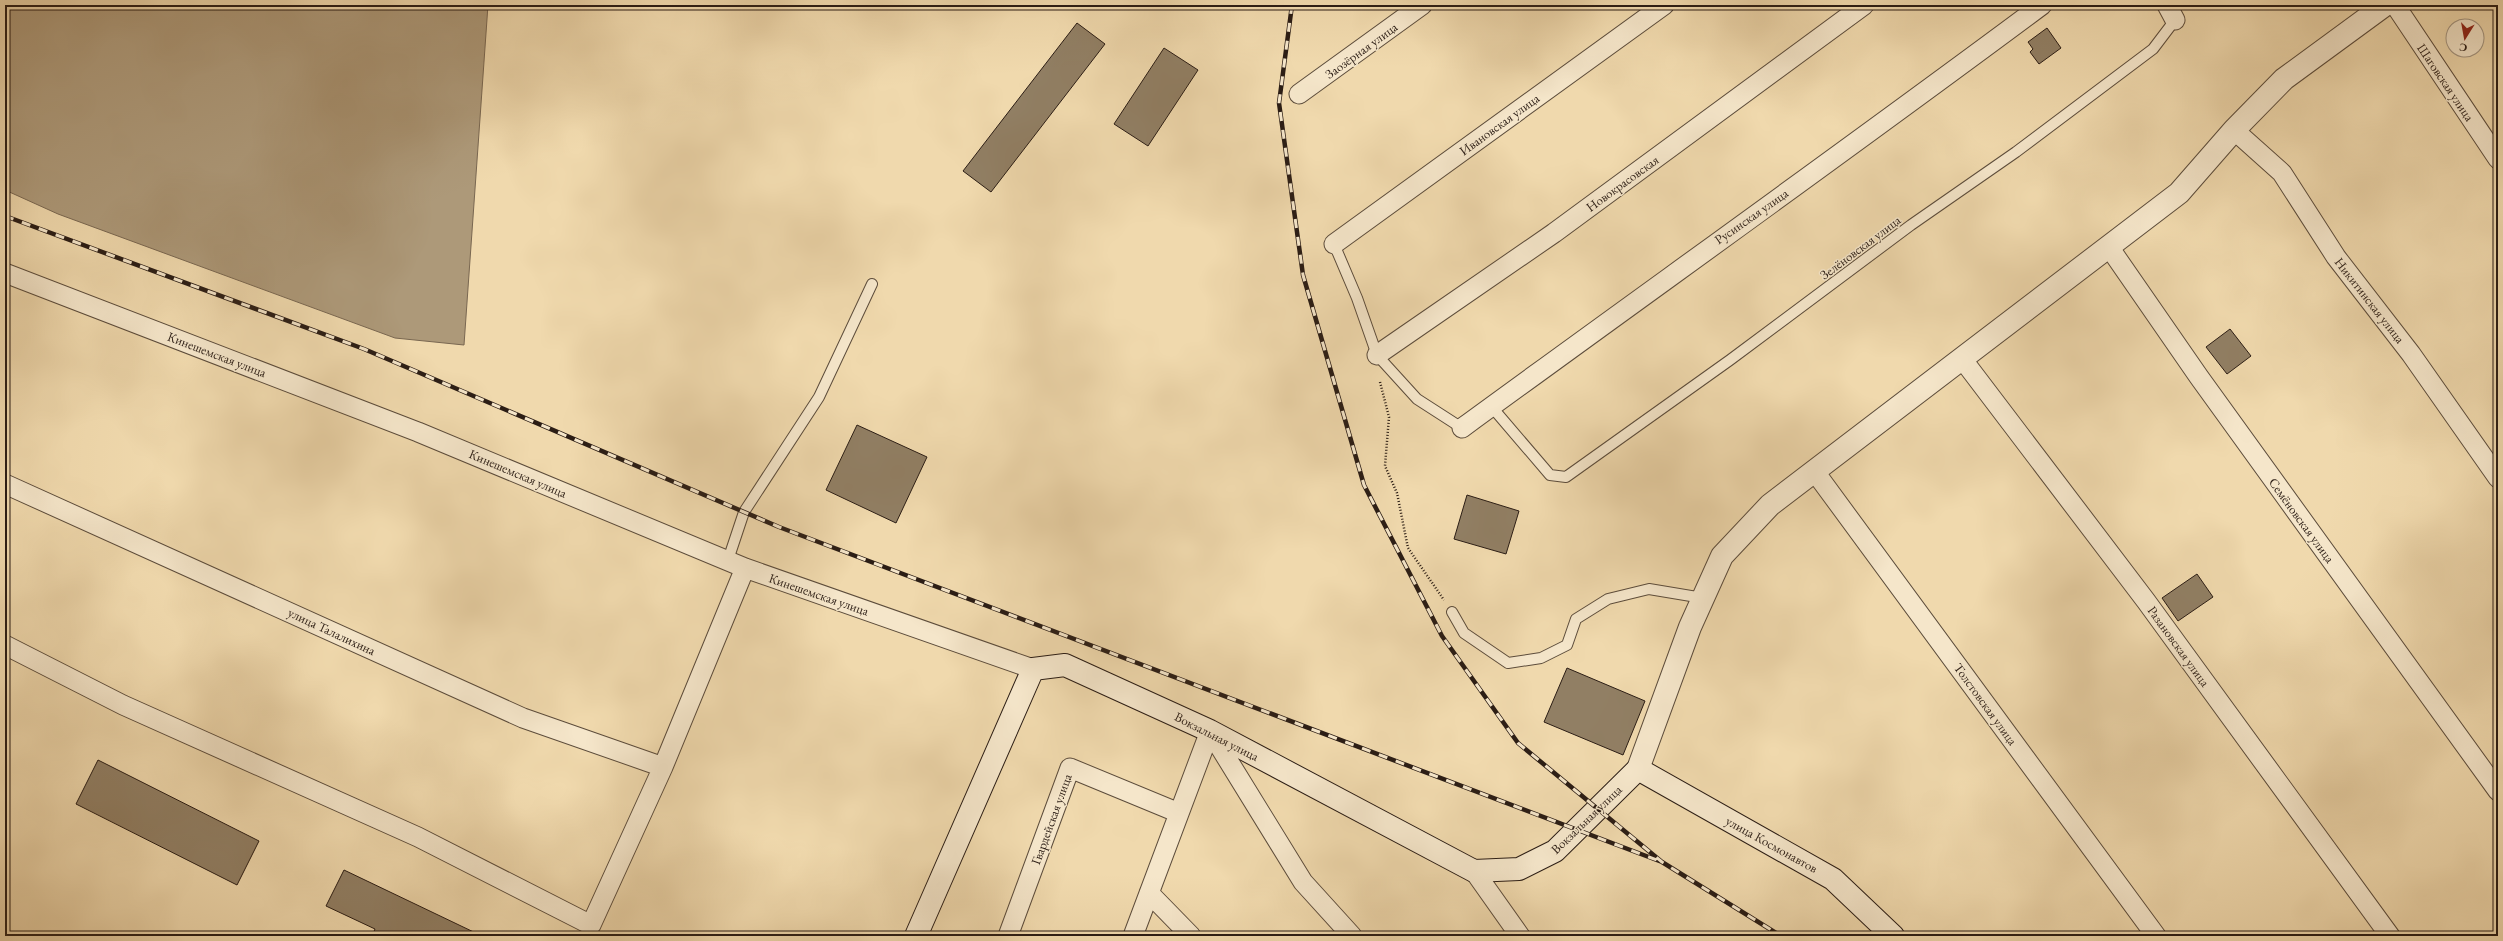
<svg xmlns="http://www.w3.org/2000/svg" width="2503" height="941" viewBox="0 0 2503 941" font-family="'EB Garamond',serif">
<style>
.water{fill:#ad9979;stroke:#796751}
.building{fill:#917f64;stroke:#2b1d15}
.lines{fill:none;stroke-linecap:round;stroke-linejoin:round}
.service-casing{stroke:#5c4c3b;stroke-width:12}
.minor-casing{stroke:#5c4c3b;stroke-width:21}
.tertiary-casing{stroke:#5c4c3b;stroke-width:24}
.secondary-casing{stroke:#2b1d15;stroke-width:24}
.path{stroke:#2b1d15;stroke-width:2.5;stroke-dasharray:1 2;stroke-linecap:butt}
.service{stroke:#f5e6ca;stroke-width:10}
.minor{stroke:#f5e6ca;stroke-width:19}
.tertiary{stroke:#f5e6ca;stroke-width:22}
.secondary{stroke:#f5e6ca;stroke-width:22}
.rail-casing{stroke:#2b1d15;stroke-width:4.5}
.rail{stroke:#f5e6ca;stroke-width:3;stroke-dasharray:9;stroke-linecap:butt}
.labels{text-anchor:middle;stroke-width:3;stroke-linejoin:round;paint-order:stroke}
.street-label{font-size:13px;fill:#2b1d15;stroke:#f5e6ca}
</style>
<rect width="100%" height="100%" fill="#f0d9ad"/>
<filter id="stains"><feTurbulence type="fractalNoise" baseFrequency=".005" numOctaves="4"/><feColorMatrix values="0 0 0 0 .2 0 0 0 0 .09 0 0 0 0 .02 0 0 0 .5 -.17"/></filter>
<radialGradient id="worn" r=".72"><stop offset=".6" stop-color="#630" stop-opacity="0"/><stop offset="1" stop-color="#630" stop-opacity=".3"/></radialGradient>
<path class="water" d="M5,5H488L464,345L395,338L58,214L5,190Z"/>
<path class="building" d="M1077,23L1105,44L991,192L963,171Z
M2047,28L2061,48L2039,64L2030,52L2033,49L2028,42Z
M1164,48L1198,70L1148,146L1114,124Z
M2230,329L2251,356L2227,374L2206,347Z
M857,425L927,457L896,523L826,490Z
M1467,495L1519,511L1506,554L1454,539Z
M2197,574L2213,597L2178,621L2162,598Z
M1567,668L1645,701L1623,755L1544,722Z
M98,760L259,841L237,885L76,804Z
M344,870L482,936H372L375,929L326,906Z"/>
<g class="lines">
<g class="service-casing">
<path id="service" d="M1334,244L1357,298L1377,355L1417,399L1462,428
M1491,406L1550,475L1566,477L1730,360L1911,225L2016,152L2153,49L2175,20
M728,560L744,512L819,397L872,284
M1452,612L1464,633L1508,663L1541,658L1567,645L1576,619L1608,599L1649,589L1703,598"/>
</g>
<g class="minor-casing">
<path id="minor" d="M2167,5L2175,20
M2395,5L2498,159
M1299,94L1422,5
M2234,130L2282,173L2336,257L2411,354L2498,478
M1334,244L1664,5
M2109,247L2199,377L2498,791
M5,273L418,432L745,568L1033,669
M1377,355L1554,233L1864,5
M1963,360L2146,601L2390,936
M1462,428C1655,287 1850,148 2042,5
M1815,472L2156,936
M5,484L523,718L663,767
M5,645L123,705L418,837L591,925L663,767L745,568
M1210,731L1303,882L1352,936
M1474,871L1520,936
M1149,893L1191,936
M1008,936L1070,768L1179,813
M1133,936L1210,731"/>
</g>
<g class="tertiary-casing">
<path id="tertiary" d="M1638,769L1690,627L1722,556L1770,505L2179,193L2234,130L2284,79L2385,5"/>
</g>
<g class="secondary-casing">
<path id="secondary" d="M916,936L1033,669L1065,665L1210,731L1474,871L1519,869L1555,851L1638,769L1833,879L1893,936"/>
</g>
<path class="path" d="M1380,382L1389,417L1385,466L1397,493L1408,548L1444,600"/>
<use href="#service" class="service"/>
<use href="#minor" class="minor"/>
<use href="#tertiary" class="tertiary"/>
<use href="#secondary" class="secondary"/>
<g class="rail-casing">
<path id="rail" d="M1292,5L1279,103L1303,275L1364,485L1442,636L1518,743L1662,862L1781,936
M5,216L364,349L779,527L1662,862"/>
</g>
<use href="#rail" class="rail"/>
</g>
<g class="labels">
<g class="street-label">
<text transform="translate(1361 50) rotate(-36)" y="5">Заозёрная улица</text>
<text transform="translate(2446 82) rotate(56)" y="5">Шаговская улица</text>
<text transform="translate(1499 124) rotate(-36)" y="5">Ивановская улица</text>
<text transform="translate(1622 183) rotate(-36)" y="5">Новокрасовская</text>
<text transform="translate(1751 216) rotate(-35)" y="5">Русинская улица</text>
<text transform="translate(1860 247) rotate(-37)" y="5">Зелёновская улица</text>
<text transform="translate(2370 300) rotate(52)" y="5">Никитинская улица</text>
<text transform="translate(217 354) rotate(21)" y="5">Кинешемская улица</text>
<text transform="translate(518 473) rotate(23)" y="5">Кинешемская улица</text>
<text transform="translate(2302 520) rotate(54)" y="5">Семёновская улица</text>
<text transform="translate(819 594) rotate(19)" y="5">Кинешемская улица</text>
<text transform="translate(332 631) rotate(25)" y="5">улица Талалихина</text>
<text transform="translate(2179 646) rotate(54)" y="5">Разановская улица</text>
<text transform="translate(1986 704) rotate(54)" y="5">Толстовская улица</text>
<text transform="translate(1217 736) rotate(27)" y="5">Вокзальная улица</text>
<text transform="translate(1051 819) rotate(-70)" y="5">Гвардейская улица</text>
<text transform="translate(1586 819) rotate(-44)" y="5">Вокзальная улица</text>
<text transform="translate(1772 844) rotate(29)" y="5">улица Космонавтов</text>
</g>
</g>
<rect width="2503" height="941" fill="none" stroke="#f0d9ad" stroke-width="20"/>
<rect x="6" y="6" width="2491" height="929" fill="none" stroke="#2b1d15" stroke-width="2"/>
<rect x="10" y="10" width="2483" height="921" fill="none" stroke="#2b1d15"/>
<g transform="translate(2465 38) rotate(191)"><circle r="19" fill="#f5e6ca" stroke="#a49682"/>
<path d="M0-3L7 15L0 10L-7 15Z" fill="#8f2418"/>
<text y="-6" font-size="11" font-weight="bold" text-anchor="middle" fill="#2b1d15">С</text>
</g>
<rect width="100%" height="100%" filter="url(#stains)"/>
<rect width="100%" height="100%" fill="url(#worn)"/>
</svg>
